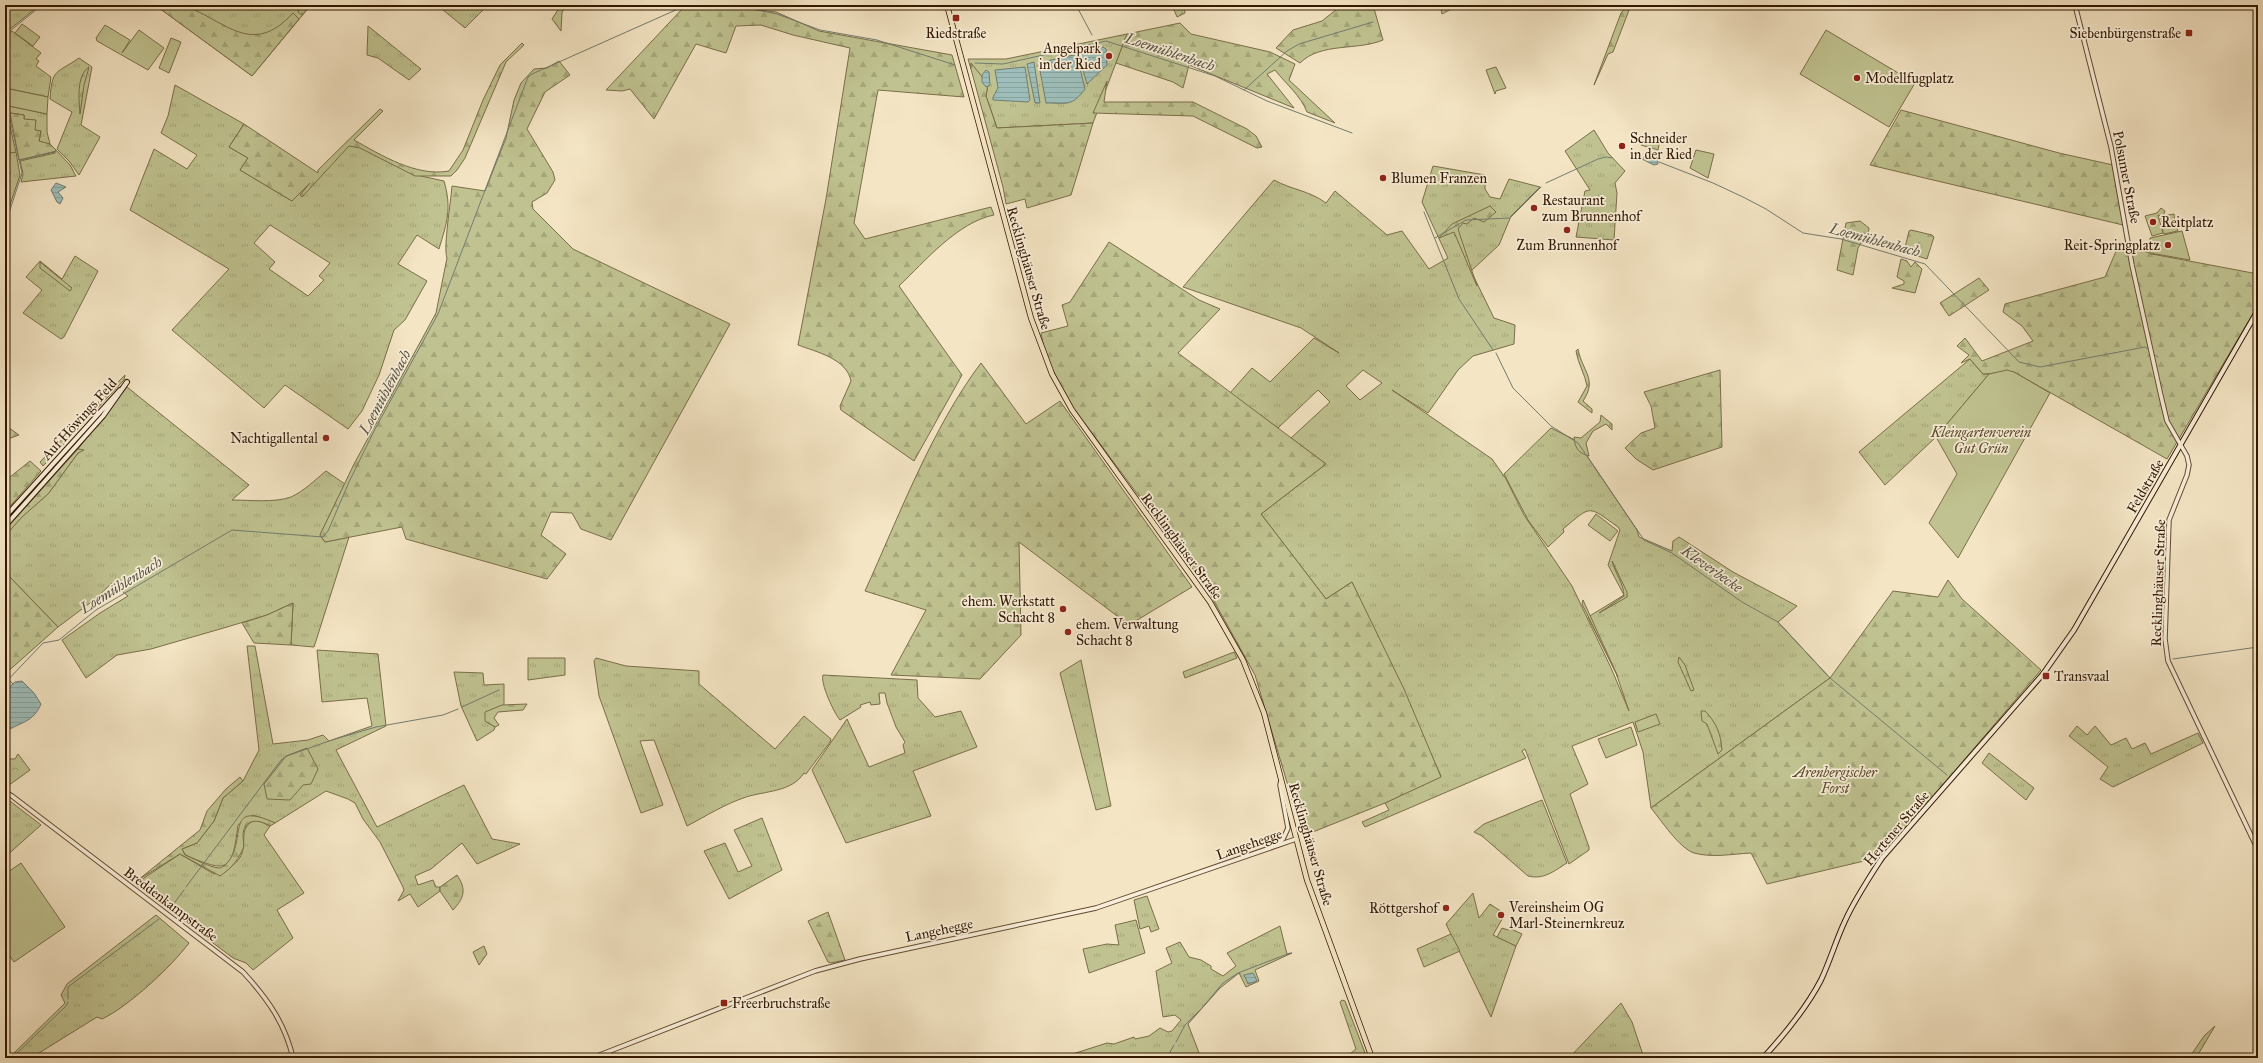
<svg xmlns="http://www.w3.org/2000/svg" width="2263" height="1063" viewBox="0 0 2263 1063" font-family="'IM FELL Great Primer',serif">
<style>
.grass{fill:url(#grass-tufts);stroke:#7a6e48;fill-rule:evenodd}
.forest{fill:url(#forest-firs);stroke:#7a6e48}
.park{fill:url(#park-crowns);stroke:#7a6e48}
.garden{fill:#c0c391;stroke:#7a6e48}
.water{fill:url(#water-rules);stroke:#737c70}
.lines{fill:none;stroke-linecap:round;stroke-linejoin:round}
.stream{stroke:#737c70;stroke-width:1}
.tertiary-casing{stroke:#634b31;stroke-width:5.5}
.secondary-casing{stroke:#331800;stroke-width:6}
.primary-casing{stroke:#331800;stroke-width:6}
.tertiary{stroke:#f8eed9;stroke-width:3.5}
.secondary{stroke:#f8eed9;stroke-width:4}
.primary{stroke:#f4e5c4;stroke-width:4.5}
.poi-dot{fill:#8f2418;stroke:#f8eed9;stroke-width:1.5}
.labels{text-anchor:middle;stroke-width:3.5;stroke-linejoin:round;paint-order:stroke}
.poi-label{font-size:14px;fill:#331800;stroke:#f8eed9;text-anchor:start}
.street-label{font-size:14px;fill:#331800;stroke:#f8eed9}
.park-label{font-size:14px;font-style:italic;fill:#5d4b2c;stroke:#f8eed9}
.water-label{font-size:15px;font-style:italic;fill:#585241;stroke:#f8eed9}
</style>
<defs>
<pattern id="grass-tufts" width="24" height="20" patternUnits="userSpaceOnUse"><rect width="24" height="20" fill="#c0c391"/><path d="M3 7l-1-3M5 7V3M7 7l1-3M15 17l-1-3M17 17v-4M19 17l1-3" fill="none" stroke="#a5a77b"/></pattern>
<pattern id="forest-firs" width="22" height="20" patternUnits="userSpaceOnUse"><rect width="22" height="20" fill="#c0c391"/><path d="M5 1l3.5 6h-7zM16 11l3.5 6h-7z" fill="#a5a77b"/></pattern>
<pattern id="park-crowns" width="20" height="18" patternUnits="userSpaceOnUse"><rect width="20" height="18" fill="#c0c391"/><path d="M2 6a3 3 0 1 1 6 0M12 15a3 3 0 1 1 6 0" fill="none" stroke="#a5a77b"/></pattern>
<pattern id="water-rules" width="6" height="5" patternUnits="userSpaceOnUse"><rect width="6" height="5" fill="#9dbeba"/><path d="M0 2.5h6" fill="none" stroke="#88a39e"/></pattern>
</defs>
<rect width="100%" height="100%" fill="#f4e5c4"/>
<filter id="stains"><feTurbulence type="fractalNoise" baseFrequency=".005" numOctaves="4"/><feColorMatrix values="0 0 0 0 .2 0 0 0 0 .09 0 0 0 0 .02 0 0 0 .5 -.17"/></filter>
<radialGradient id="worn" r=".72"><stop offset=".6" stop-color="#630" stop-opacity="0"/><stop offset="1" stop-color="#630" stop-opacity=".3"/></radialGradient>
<path class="grass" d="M5,5H40L5,33Z
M155,5H311L252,76Z
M437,5H486L487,6L465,28Z
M368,26L421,69L409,80L378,58L367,55Z
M12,31L41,53L36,59L39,61L36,66L51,77L48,97L5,88V37Z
M1127,34L1093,123L997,128L986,96L988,84L971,64V69L968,59H1006Z
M79,58L92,67L81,125L100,137L79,175L69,161L57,149L72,112L50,99C52,68 56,74 79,58Z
M175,85L244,124L229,147L248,158L240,170L292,201L349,140L421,176L444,181C452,209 447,222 439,249L417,235L398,264L427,281L405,320L394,330L379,375L362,411L348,429L285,385L264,408L172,330L229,269L130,210L154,149L187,169L197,155L161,133L168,116ZM270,225L330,263L319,276L324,280L308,296L269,269L275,262L254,243Z
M8,101L9,106L47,114V132L50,144L39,142L41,131L35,130L24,119V115L10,113Z
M1594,130L1608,153L1625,171L1615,183L1617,193L1614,240L1576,237L1585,191L1590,190L1565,151Z
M56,150L70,165L76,176L21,182L23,174L20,161L55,153Z
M16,152L20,175L5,220V191L10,173L7,165V153Z
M1433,166L1485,175V189L1490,197L1500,199L1509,179L1540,187L1511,216L1499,245L1471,271L1494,318L1515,325L1514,344L1473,356L1458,370L1428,413L1392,390L1492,459L1506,479L1524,515L1572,586L1612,670L1629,711L1616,673L1588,617L1624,595L1608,565L1620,530L1618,527C1587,505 1592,505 1563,529L1564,532L1548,547L1528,520L1504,474L1551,428L1577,441L1637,530L1639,537L1672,551L1673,541L1679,537L1733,572L1797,606L1778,622L1830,678L1651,808L1643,752L1633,722L1572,746L1588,784L1570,794L1589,847V850L1569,864L1525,749L1522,751L1526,758L1365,827L1362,822L1389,810L1385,803L1441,776L1352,582L1326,599L1261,514L1326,464L1291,438L1330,402L1318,390L1278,428L1230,393L1252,368L1270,382L1314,338L1339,353L1301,328L1183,287L1274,180C1292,190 1308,190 1326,203L1335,191L1387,235L1402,231L1429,269L1448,258L1422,202ZM1363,370L1382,383L1360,400L1346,386Z
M2176,225L2178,231L2164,234L2162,229Z
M75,256L98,271L64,337L61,339L23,313L42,290L26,277L40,261L62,279Z
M1970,359L1983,374H1989L1936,437L1885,485L1859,452Z
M127,387L249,485L232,500C250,500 274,503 291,497C304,491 315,480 326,471L345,484L320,535L325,542L349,537L314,647L291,645L293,603L267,615L227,627L151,649L117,655L86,678L62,640L100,613L128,596L112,583L94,600L58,627L5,572V536L21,517L48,494L78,453L83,450L78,449Z
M247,646H255L273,744L308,740L323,735L329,741L372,726L367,698L322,702L317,650L378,654L386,726L336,750L377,827L464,785L492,839L520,844L477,864L462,843L431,869L415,876L418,885L433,880L436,887H440V891L418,907L410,894L398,901L404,890L403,887L380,842L363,819L355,803L348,799L326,791L275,823L253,815L238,825C232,873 228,873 185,855L182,849L197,843L214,821L223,798L243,781L259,750ZM286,756L311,783L264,785Z
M1234,652L1237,658L1185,678L1183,672Z
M528,658H565V675L528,680Z
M596,658L626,666L699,671V684L775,749L804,716L831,739L830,742L806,774L804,773C792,792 765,791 746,797C725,804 706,816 687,826L654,740L640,741L663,805L641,813L599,696L594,661Z
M1081,660L1111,806L1096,810L1060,673Z
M454,672L483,673L484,685L504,684V705L485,721L495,727L494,730L477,741L461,706Z
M823,675L917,680L918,698L935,717L961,711L977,747L913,771L931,816L846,843L812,770L847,719L869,767L905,753L903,745L905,742L896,727L887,703L885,693H879L880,704L871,705L870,702L860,705L861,707L840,720C834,713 820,683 823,675Z
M2077,726L2087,735L2095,726L2111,745L2126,738L2132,749L2145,743L2151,754L2198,733L2203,743L2113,787L2100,779L2108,767L2069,736Z
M1989,753L2034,788L2026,800L1982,763Z
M6,798L41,825L5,857V799Z
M1542,800L1567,863C1554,871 1544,880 1528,876L1482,836L1474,832L1484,824Z
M762,818L782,870L729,899L704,851L725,843L738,872L752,866L734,830Z
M257,820L270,826L264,835L304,893L277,910L293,938L253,970L246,963L233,958L135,884L180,854L214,874C227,871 242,862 243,848C245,835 241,824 257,820Z
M1473,893L1479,918L1490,904L1505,914L1493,935L1516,946L1491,1017L1446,924Z
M1147,896L1159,929L1151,932L1149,926L1140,929L1134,900Z
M156,915L189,943C172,966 128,1007 102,1019L97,1017L31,1058H5V1049L11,1056L65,1003L61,995L67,984Z
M1136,920L1145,953L1089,973L1083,949L1107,944L1119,945L1115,925Z
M1280,926L1287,954L1292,953L1255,970L1259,981L1246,987L1239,973L1220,988L1188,1024L1201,1058H1060L1107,1043L1114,1044L1134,1037L1135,1039L1149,1036L1160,1028L1168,1032L1172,1031L1181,1020L1175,1015L1163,1017L1156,971L1172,963L1166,948L1180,942L1189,957L1201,960L1211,966V969L1223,976L1236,966L1227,953Z
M1342,1000L1345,1001L1367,1058H1345L1356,1049L1340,1002Z
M1621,1003L1632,1022L1644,1058H1569Z"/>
<path class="forest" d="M155,5C164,5 177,3 185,6C226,21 252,58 293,13L299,19L252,76Z
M299,5H311L302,15L298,12Z
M561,5H568L562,12L561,31L552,19Z
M684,5L730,7L776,12L819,31L952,55L964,97L878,90L854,223L865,239L991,207L994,215C958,222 925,261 899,286L962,375L914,461L841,410L840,406L851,381C847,359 817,352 798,345L826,199L850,48L793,35L761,25L736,26L726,53L696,44L654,119L630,89L622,91L606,90L684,7Z
M1172,5H1184L1185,13L1177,17Z
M1342,5H1373L1383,40C1357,51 1321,42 1300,63L1276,48L1293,30L1322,21Z
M1440,5H1459L1442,14Z
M1628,5H1631L1613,52L1608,54L1594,85L1621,13Z
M1180,23L1191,34L1270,52L1295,64L1289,80L1335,123L1307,112C1301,96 1286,84 1275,70L1267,74L1294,108L1189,65L1183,88L1173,82L1116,63L1127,34Z
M522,43L524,45L506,62L465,158L457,170L451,176H415L360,148L349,146L302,197L300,195L310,183L292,201L240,170L248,158L229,147L244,124L318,173V170L380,109L383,111L354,140C381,155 416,177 449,171L463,150L483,100L500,65Z
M559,61L570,75L545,92L527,129L553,172L555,180L547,193L532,202L533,209L573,249L730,324L611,540L581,529L572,513L551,512L541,535L566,554L547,579L406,539L402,527L325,542L320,535L354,464L436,313L447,258C443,248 451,201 452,186L485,191L506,138L514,100L521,83L534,69L547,68Z
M971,63L988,84L986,96L997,128L1093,123L1071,195L1027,208L1025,199L1006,204L1003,187L971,69Z
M89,67L84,85L80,114C79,100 76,76 89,67Z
M1107,81L1104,102H1193L1247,129L1256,136L1262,147L1257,148L1193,116L1093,113Z
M5,105L16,152L5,154Z
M1901,110L2059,153L2113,165L2123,225L1870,165Z
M10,113L24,115V119L36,120L35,130L41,131L39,141L50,144L56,150L55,152L19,160Z
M1490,206L1496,212L1484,222L1474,218L1467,224L1463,223L1458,229L1477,286L1454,232L1439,238L1452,224Z
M1860,221L1869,228L1867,242L1861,243L1858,248L1853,275L1837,270L1846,223Z
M1911,230L1932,235L1934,237L1927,259L1904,252L1909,231Z
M1109,242L1199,300L1220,309L1178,353L1326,464L1261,514L1326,599L1352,582L1404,689L1441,777L1385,803L1303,836L1255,675L1205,585L1066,398L1045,354L1041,333L1068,326L1062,305L1070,302Z
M2120,242L2152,254L2258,274V305L2167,459L2014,372L1983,374L1970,359L1961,363L1969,355L1957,346L1965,338L1982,361L2033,341L2022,326L2003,312L2005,304L2105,277Z
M1901,259L1907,261L1911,267L1915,262L1922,269L1915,293L1892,288L1904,284V281L1897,277Z
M40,262L72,288L70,291L40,268Z
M1979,278L1989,290L1949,316L1940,303Z
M1578,349C1582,371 1598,379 1583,401L1592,409V413L1578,402L1587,386C1585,374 1578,364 1576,351Z
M981,363L1026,424L1060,401L1192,587L1129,625L1019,542L1021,635L980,679L891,675L926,610L865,591C899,516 932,428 981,363Z
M1720,370L1722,447L1653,470L1636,459L1625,448L1641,433L1655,428L1651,406L1644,392Z
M125,375L124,380L43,466L40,462Z
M1601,415L1612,424V430L1606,424L1593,431L1586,443L1589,456C1578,453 1575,448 1574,437L1581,438L1600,422Z
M5,425L19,435L5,440Z
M78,449L84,450L78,453L48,494L22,517L5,536V530Z
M30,461L41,471L5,512V481Z
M1612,561L1627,592V597L1599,613L1624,596C1624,584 1615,573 1612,561Z
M5,572L58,627L5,674Z
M1948,580L1962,599L2041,670L1881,857L1767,884L1751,853C1732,854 1712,858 1694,853C1679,848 1661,820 1651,808L1830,678L1893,591L1938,597Z
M1583,600L1618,677L1582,604Z
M293,603L291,645L254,643L242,623L267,615Z
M1679,657L1685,665L1694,690L1691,691L1678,662Z
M527,704L523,710L498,712L494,718L499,725L495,727L485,721V712L502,705Z
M1701,711H1705C1716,722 1721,734 1722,750L1718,754L1707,724L1702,721Z
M307,748L318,769L311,784L303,785L290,800L267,799L264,784L286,756Z
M240,777L243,781L223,798L214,821L197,843L182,849L185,855C195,859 209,867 219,868C222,868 225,865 227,863C248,841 223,799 275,823L270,826C259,819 244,818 243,835C243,840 245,846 242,851C237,862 230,869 220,876L180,854L138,880L200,830L207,811L226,789Z
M457,875C467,890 464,898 453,910L440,891V887Z
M828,912L845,960L831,963L828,962L808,921Z
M2215,1026L2196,1058H2189L2204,1036Z"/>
<path class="park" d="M18,754L30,770L5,788V759H15Z
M1451,934L1460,951L1424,967L1417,949Z
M484,946L487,954L479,965L473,952Z"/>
<path class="garden" d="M22,24L40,37L33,46L15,33Z
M105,25L130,40L122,53L139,30L164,48L148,70L97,41L96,38Z
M1826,30L1915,83L1889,127L1800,74Z
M171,38L181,42L169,73L159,68Z
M1496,67L1506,88L1496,91L1495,94L1486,70Z
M5,88L48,97L47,114L9,106Z
M1645,136L1660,140L1658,150L1641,145Z
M1696,150L1714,154L1708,178L1690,168Z
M2161,208L2165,211L2163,216L2174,214L2175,223L2164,225L2161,219L2162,216L2158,215L2163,233L2152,236L2145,216L2157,213Z
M2182,231L2190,260L2150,253V238Z
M2007,370L2014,372L2050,393L1958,558L1929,523L1957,474L1936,437L1989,374Z
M1596,514L1618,531L1610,541L1588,525Z
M1656,714L1660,724L1638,732L1635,722Z
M1631,727L1637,745L1606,758L1598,739Z
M21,863L65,927L14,962L5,949V874Z
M1502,928L1508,930L1509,928L1522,934L1516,946L1497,937Z"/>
<path class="water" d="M1103,47L1106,49L1107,65L1087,84L1078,53Z
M1074,55L1077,56L1085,89C1072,107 1066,103 1046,103L1039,65L1042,62Z
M1034,62L1040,103H1035L1027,64Z
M1025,67L1030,100L1028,102L993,100V97L998,88L995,70Z
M986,70L989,72L990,85L986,87L982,82V75Z
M1648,154L1657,156L1658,164L1654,165L1642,159Z
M56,183L66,187L58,192L63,198L60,204L57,202L51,190Z
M391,373L396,376L393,381L389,379L388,381L392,384L391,386L385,382Z
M379.5 396a5.5 5.5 0 1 1 11 0a5.5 5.5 0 1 1-11 0Z
M22,681L34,693L41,704C33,723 20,722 5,732V691L15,682Z
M1253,973L1257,981L1248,984L1244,975Z"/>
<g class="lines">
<path class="stream" d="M734,5L777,14L820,30L877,40L955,65
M1076,5L1092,35
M1423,9L1432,5
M5,35L42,5
M975,63L1003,64L1106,41L1215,76L1267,101L1352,133
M1244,90L1287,51L1299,44L1373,22
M5,97L22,173L5,225
M20,160L56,151
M1659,162L1713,183L1743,197L1766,209L1803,233L1841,239L1925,264L2019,362L2040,367L2145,347L2148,349
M1546,183L1598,159L1606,157L1612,158
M1424,212L1459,299L1493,350
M1435,238L1466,220L1510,218L1541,187
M1496,353L1513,388L1551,426L1578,443L1644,540L1672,553L1742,602L1778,622L1830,678L1947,775
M2155,355L2158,357
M2173,659L2258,647
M9,680L13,684
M5,683L43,643L59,640L96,610L232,530L323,537L328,531L349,482L375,429L438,314L528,77L532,74L687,5
M462,707L499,690
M332,740L376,727L443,715L458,709
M186,887L281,760L287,756L329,741
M169,910L184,890
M68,999V987L159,919
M1202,1008L1223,983L1238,973L1290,953
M1176,1042L1185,1025L1201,1009
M1169,1054L1174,1045
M12,1058L66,1006L68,1002
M1160,1058L1163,1057"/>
<g class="tertiary-casing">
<path id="tertiary" d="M2075,5L2111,147L2132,265L2161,396L2167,421L2187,456L2189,465L2187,475L2169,520L2165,639L2168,661L2258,850
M5,792L12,796L243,972C267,998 285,1023 293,1058
M1277,844L1283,839L1288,828L1280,785L1281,780
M592,1058L815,971L860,959L1096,908L1296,839"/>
</g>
<g class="secondary-casing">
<path id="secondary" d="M5,517L120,390
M5,526L103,416L127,382
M1763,1058C1785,1034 1806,1009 1821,980C1830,961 1836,940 1845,921C1855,899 1869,878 1882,858L2043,674L2074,630L2258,310"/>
</g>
<g class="primary-casing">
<path id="primary" d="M947,5L1031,318L1052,374L1072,410L1210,602L1243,660L1264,713L1307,880L1372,1058"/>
</g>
<use href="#tertiary" class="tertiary"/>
<use href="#secondary" class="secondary"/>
<use href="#primary" class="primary"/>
</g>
<g class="poi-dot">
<rect x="952" y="14" width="8" height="8" rx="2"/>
<rect x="2185" y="29" width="8" height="8" rx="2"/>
<circle cx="1109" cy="56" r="4"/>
<circle cx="1857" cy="78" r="4"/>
<circle cx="1622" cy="146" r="4"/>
<circle cx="1383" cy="178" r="4"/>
<circle cx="1534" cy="208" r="4"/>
<circle cx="2153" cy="222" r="4"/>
<circle cx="1567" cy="230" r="4"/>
<circle cx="2168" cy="245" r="4"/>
<circle cx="326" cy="438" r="4"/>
<circle cx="1063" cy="609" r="4"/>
<circle cx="1068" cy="632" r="4"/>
<rect x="2042" y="672" width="8" height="8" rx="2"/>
<circle cx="1446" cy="908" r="4"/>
<circle cx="1501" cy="915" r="4"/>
<rect x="720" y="999" width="8" height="8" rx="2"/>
</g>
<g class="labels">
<g class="poi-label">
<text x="956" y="38" text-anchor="middle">Riedstraße</text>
<text x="2181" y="38" text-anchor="end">Siebenbürgenstraße</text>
<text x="1101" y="53" text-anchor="end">Angelpark<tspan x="1101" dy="16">in der Ried</tspan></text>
<text x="1865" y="83">Modellfugplatz</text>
<text x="1630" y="143">Schneider<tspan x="1630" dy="16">in der Ried</tspan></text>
<text x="1391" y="183">Blumen Franzen</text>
<text x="1542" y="205">Restaurant<tspan x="1542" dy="16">zum Brunnenhof</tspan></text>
<text x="2161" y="227">Reitplatz</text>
<text x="1567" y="250" text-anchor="middle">Zum Brunnenhof</text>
<text x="2160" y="250" text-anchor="end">Reit-Springplatz</text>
<text x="318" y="443" text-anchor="end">Nachtigallental</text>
<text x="1055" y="606" text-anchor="end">ehem. Werkstatt<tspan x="1055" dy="16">Schacht 8</tspan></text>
<text x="1076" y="629">ehem. Verwaltung<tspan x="1076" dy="16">Schacht 8</tspan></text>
<text x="2054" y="681">Transvaal</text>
<text x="1509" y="912">Vereinsheim OG<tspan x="1509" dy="16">Marl-Steinernkreuz</tspan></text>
<text x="1438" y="913" text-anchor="end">Röttgershof</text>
<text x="732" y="1008">Freerbruchstraße</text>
</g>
<g class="street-label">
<text transform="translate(2127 177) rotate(79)" y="5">Polsumer Straße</text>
<text transform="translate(1029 268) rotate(74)" y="5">Recklinghäuser Straße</text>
<text transform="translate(79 419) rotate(-48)" y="5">Auf Höwings Feld</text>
<text transform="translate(2145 486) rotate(-60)" y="5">Feldstraße</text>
<text transform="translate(1182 546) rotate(54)" y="5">Recklinghäuser Straße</text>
<text transform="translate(2158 583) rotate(-88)" y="5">Recklinghäuser Straße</text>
<text transform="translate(1896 828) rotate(-50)" y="5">Hertener Straße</text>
<text transform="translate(1249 844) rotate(-19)" y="5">Langehegge</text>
<text transform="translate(1311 844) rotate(74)" y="5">Recklinghäuser Straße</text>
<text transform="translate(171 904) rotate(37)" y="5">Breddenkampstraße</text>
<text transform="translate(939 930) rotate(-12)" y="5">Langehegge</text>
</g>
<g class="park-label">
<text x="1981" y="437">Kleingartenverein<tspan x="1981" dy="16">Gut Grün</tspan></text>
<text x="1835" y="777">Arenbergischer<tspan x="1835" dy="16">Forst</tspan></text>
</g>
<g class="water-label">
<text transform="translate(1170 52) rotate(18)" y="5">Loemühlenbach</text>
<text transform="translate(1875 240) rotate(15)" y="5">Loemühlenbach</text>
<text transform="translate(385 392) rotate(-62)" y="5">Loemühlenbach</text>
<text transform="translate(1712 569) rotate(35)" y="5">Kleverbecke</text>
<text transform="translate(121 585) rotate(-32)" y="5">Loemühlenbach</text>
</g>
</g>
<rect width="2263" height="1063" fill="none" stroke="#f4e5c4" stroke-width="20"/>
<rect x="6" y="6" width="2251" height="1051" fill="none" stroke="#331800" stroke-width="2"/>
<rect x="10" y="10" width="2243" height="1043" fill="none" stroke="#331800"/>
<rect width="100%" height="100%" filter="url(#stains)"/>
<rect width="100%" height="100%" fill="url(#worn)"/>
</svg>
